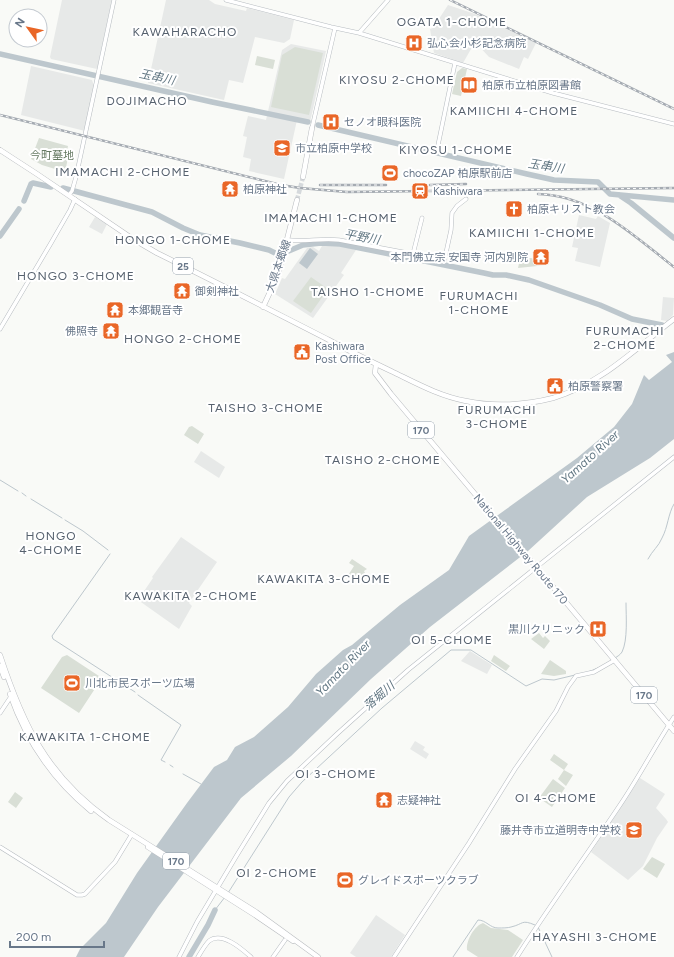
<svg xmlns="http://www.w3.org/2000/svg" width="674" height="957" viewBox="0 0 674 957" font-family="Figtree,'Noto Sans JP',sans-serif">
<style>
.built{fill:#e7e9e8}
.green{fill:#d9dfd6}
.water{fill:#bdc7cd}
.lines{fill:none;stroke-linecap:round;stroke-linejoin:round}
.stream{stroke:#bdc7cd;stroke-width:1}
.river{stroke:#bdc7cd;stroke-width:5.5}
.highway-tunnel{stroke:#d5d9dc;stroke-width:4.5;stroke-dasharray:4.5 2;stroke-linecap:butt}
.secondary-casing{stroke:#b7bcc1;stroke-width:4.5}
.highway-casing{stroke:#b8bbbf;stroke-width:5.5}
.secondary{stroke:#fff;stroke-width:3.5}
.highway{stroke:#fff;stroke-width:4.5}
.rail-casing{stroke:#a5abb2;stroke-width:2.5}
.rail{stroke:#fff;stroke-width:1;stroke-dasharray:3;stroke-linecap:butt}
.labels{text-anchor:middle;stroke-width:4;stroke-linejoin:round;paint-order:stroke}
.shield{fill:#fff;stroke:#95a0ac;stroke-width:1}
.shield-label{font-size:10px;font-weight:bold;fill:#687789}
.poi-label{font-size:11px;fill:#687789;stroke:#fff;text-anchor:start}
.park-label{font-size:11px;fill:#667a63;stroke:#fff}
.street-label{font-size:11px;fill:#687789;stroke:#fff}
.neighbourhood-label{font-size:12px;letter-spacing:1px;fill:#56616e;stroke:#fff}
.water-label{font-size:12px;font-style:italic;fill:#637884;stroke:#fff}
</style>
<rect width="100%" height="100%" fill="#f9faf7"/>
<path class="built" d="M62,0H112L97,69L51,59L50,57Z
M166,0H209L215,4L246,11L247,8L294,20L290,39L284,43L255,37L243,83L229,80L224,100L148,83Z
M448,5L475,14L536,43L528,59L524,57L519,69L489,57L475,42L463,63L434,53L430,29L433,28Z
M291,44L326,51L310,122L297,120L284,179L249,171L251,159L243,157L247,137L243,136L248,116L266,120L282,50Z
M31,66L92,80L94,86L85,131L21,115Z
M579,215L596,219L598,216L610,223L600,267L575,261L578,248L572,247Z
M95,217L107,224L102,234L89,227Z
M322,246H341L356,250L341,273L344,275L313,318L275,294L282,278L285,279L307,248L313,247L319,251Z
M663,297L674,298L673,315L667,321L661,320Z
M201,451L225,467L219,478L194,462Z
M181,537L217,562L189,603L192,606L179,629L138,600L153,578L152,577Z
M470,651L492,665L487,674L461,661Z
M415,741L425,747L423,750L429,754L426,759L410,749Z
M640,778L665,794L656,808L666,819L668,822L657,838L643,866L628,880L591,852Z
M376,915L405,935L391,957H356L350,953Z"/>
<path class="green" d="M295,47L323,53L309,115L271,107L282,55Z
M257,56L275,60L273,69L255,65Z
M462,68L467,69L461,96L452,94L457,72Z
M39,138L68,146L66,156L68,158L65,172L42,165L31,159Z
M531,258L544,263H548L547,265L518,268L520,259Z
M311,277L328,289L311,313L293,301Z
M192,426L204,434L198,444L184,435L189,427Z
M352,559L367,569L364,571L365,573L351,583L347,577L354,566L349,563Z
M539,633L543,638L545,636L550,641L544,649L531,639Z
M67,655L102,678L79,713L41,688L62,657Z
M494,655L510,666L506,671L491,661Z
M550,660L566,671V674L554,676L541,674Z
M554,754L568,764L564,770L573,775L566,786L558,779L564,770L550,760Z
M553,779L565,788L552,807L539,798Z
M15,792L23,798L16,808L8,802Z
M652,857L665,864L657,878L643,869Z
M483,923L491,928L508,930L523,940L512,957H478L467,950C466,941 474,926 483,923Z"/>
<path class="water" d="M310,248L318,254L307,269L299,263Z
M674,352V439L650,458L587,497L528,551L430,627L371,679L291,756L241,798L158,907L124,957H76L80,949L106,923L137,873L187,803L214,767L227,760L235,747L254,737L288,707L316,674L343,650L352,645L400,605L449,570L469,536L577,458L614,427L632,404L644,375L649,380L672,362L666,355Z"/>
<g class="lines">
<path class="stream" d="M0,480L18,491
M22,493L26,496
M31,499L62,518
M65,520L83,531L108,550
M110,554L52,636L53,639L135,692
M648,559C652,551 659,546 662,538C668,527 668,514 674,504
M615,658C618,656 620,655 622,652C628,640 626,616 626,603
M588,672L598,668
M138,695L181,725L161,760L165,762
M170,765L173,767
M183,774L201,784
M228,893L289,797L302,782L382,708L451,650H471L526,686L542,679L554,680L575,675
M215,910L225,897
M538,927L552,957
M453,957L478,920C486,920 490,928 498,928C502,928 508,928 511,927C524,924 521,919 535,925"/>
<path class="river" d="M0,54L212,102L308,122
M318,125L527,174L554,180L598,182L610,194L674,200
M63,188L152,212L183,228L200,235L240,243L269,250L279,255L303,245L321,243L340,244L484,273L493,275H506L529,280L600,305L632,319L662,325
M619,195L631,203L674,238
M24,201L31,184L33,183L51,187
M0,236L19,209
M189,957L208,925L215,910"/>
<path class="highway-tunnel" d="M297,200L303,177"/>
<g class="secondary-casing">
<path id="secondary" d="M226,0L331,27L359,33L553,93L674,124
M359,33L388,0
M312,128L335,28
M437,150L455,63
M69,195L72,191L76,177L114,0
M288,240C305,242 322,238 339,240L413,254L444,262L451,230L452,213L457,206L466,199
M413,254L422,218
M0,329L51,243L70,210L75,199
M0,713L12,695
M0,847L77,895H82L85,894L115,862L132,834
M179,957L197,922L237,855L269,803L287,781L338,733L408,670L674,457
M198,957C201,952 205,945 209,941C222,931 242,949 251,957
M273,957L285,940
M394,957L469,843L515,769L556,711L568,687L576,676L594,672L615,660
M517,957C550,905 586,856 620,805C639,777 655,746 674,717"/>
</g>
<g class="highway-casing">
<path id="highway" d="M0,150L37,174L133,239L157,253C214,281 272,311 329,340C349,351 370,361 391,371C416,383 439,396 466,401C494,407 526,405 553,398C601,384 636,348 674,319
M303,177L312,128
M263,307L278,275L297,200
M376,364L375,373L391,394L674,731
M0,655C23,725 47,776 109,820L256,912L318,957
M0,666L4,677
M10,694C26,740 53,780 91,811
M148,847L255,915L293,941"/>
</g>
<use href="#secondary" class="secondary"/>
<use href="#highway" class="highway"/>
<g class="rail-casing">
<path id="rail" d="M450,0L674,109
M0,115L281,185L300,188L347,192L674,188
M320,185H386
M430,185L466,184
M538,194C592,195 634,236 674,267"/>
</g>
<use href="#rail" class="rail"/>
</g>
<defs>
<g id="hospital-square" transform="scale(0.9)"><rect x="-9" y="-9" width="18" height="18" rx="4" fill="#e96627" stroke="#fff"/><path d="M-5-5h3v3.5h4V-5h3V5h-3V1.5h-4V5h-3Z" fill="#fff"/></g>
<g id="library-square" transform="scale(0.9)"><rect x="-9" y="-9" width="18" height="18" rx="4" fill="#e96627" stroke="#fff"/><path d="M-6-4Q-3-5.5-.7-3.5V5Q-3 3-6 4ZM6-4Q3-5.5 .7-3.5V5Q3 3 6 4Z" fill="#fff"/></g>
<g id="school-square" transform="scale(0.9)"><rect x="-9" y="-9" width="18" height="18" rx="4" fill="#e96627" stroke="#fff"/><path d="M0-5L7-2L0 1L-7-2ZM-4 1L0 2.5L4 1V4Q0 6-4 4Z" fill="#fff"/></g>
<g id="stadium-square" transform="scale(0.9)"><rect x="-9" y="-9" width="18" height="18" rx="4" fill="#e96627" stroke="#fff"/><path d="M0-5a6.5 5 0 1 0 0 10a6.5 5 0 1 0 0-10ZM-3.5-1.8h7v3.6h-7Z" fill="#fff"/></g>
<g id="temple-square" transform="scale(0.9)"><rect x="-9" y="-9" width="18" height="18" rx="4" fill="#e96627" stroke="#fff"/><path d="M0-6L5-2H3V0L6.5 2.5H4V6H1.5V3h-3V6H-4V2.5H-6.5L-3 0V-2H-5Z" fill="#fff"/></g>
<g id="station-square" transform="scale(0.9)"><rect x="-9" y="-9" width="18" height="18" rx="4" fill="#e96627" stroke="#fff"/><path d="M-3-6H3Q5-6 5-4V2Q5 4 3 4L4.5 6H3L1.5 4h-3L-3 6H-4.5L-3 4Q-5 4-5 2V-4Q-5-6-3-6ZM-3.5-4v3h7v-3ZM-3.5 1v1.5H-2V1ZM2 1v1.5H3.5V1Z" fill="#fff"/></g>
<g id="church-square" transform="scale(0.9)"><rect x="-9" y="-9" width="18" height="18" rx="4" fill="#e96627" stroke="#fff"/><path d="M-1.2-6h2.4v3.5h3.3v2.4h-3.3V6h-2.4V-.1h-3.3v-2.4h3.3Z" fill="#fff"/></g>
<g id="civic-square" transform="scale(0.9)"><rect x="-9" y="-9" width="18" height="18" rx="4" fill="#e96627" stroke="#fff"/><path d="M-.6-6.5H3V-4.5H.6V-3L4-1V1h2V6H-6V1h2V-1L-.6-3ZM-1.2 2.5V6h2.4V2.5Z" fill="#fff"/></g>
</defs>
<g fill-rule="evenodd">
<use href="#hospital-square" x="414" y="43"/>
<use href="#library-square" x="469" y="85"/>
<use href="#hospital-square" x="331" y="122"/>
<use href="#school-square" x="282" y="148"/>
<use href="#stadium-square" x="390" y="173"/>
<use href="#temple-square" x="230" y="189"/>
<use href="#station-square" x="420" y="191"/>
<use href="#church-square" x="514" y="209"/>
<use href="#temple-square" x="541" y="257"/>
<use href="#temple-square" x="182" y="291"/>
<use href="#temple-square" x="115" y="310"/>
<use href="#temple-square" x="111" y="331"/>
<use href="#civic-square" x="302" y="352"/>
<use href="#civic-square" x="555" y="386"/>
<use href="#hospital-square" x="598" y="629"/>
<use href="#stadium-square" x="72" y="683"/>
<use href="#temple-square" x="384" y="800"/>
<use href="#school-square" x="634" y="830"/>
<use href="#stadium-square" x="345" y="880"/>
</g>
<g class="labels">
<g class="shield">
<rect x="173" y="258" width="20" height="16" rx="3"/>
<rect x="408" y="422" width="26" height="16" rx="3"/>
<rect x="631" y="687" width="26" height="16" rx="3"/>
<rect x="163" y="853" width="26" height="16" rx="3"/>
</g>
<g class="shield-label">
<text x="183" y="270">25</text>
<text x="421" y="434">170</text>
<text x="644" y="699">170</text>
<text x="176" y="865">170</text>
</g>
<g class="poi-label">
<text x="427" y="47">弘心会小杉記念病院</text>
<text x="482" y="89">柏原市立柏原図書館</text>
<text x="344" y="126">セノオ眼科医院</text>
<text x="295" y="152">市立柏原中学校</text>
<text x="403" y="177">chocoZAP 柏原駅前店</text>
<text x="243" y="193">柏原神社</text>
<text x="433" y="195">Kashiwara</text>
<text x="527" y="213">柏原キリスト教会</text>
<text x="528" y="261" text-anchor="end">本門佛立宗 安国寺 河内別院</text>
<text x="195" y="295">御剣神社</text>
<text x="128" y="314">本郷観音寺</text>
<text x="98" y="335" text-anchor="end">佛照寺</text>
<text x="315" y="350">Kashiwara<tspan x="315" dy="13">Post Office</tspan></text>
<text x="568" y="390">柏原警察署</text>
<text x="585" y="633" text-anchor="end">黒川クリニック</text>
<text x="85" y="687">川北市民スポーツ広場</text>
<text x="397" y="804">志疑神社</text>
<text x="621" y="834" text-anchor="end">藤井寺市立道明寺中学校</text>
<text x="358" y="884">グレイドスポーツクラブ</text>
</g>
<g class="park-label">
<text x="52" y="159">今町墓地</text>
</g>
<g class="street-label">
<text transform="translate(278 266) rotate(-71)" y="4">大県本郷線</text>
<text transform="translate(521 549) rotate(50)" y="4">National Highway Route 170</text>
</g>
<g class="neighbourhood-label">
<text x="452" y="26">OGATA 1-CHOME</text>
<text x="185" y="36">KAWAHARACHO</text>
<text x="397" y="84">KIYOSU 2-CHOME</text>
<text x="147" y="105">DOJIMACHO</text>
<text x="514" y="115">KAMIICHI 4-CHOME</text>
<text x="456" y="154">KIYOSU 1-CHOME</text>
<text x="123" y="176">IMAMACHI 2-CHOME</text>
<text x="331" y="222">IMAMACHI 1-CHOME</text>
<text x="532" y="237">KAMIICHI 1-CHOME</text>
<text x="173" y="244">HONGO 1-CHOME</text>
<text x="76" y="280">HONGO 3-CHOME</text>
<text x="368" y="296">TAISHO 1-CHOME</text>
<text x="479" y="300">FURUMACHI<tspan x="479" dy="14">1-CHOME</tspan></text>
<text x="625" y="335">FURUMACHI<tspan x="625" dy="14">2-CHOME</tspan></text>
<text x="183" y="343">HONGO 2-CHOME</text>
<text x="266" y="412">TAISHO 3-CHOME</text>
<text x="497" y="414">FURUMACHI<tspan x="497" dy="14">3-CHOME</tspan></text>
<text x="383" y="464">TAISHO 2-CHOME</text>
<text x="51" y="540">HONGO<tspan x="51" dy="14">4-CHOME</tspan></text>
<text x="324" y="583">KAWAKITA 3-CHOME</text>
<text x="191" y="600">KAWAKITA 2-CHOME</text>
<text x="452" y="644">OI 5-CHOME</text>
<text x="85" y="741">KAWAKITA 1-CHOME</text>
<text x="336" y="778">OI 3-CHOME</text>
<text x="556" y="802">OI 4-CHOME</text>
<text x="277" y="877">OI 2-CHOME</text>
<text x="595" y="941">HAYASHI 3-CHOME</text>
</g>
<g class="water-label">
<text transform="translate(157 77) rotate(12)" y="4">玉串川</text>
<text transform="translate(546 166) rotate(9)" y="4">玉串川</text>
<text transform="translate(362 237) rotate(10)" y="4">平野川</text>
<text transform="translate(590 457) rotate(-42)" y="4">Yamato River</text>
<text transform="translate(343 668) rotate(-46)" y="4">Yamato River</text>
<text transform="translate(379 696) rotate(-41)" y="4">落堀川</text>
</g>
</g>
<g transform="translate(28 28) rotate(303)"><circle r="19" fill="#ffffff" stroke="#c3c9d0"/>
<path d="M0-3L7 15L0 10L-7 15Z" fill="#e96627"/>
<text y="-6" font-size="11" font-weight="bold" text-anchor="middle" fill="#687789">N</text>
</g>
<path d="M10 941v6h94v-6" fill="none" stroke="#687789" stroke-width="2"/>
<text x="16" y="941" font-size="12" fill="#687789" stroke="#ffffff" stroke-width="3" paint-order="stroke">200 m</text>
</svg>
